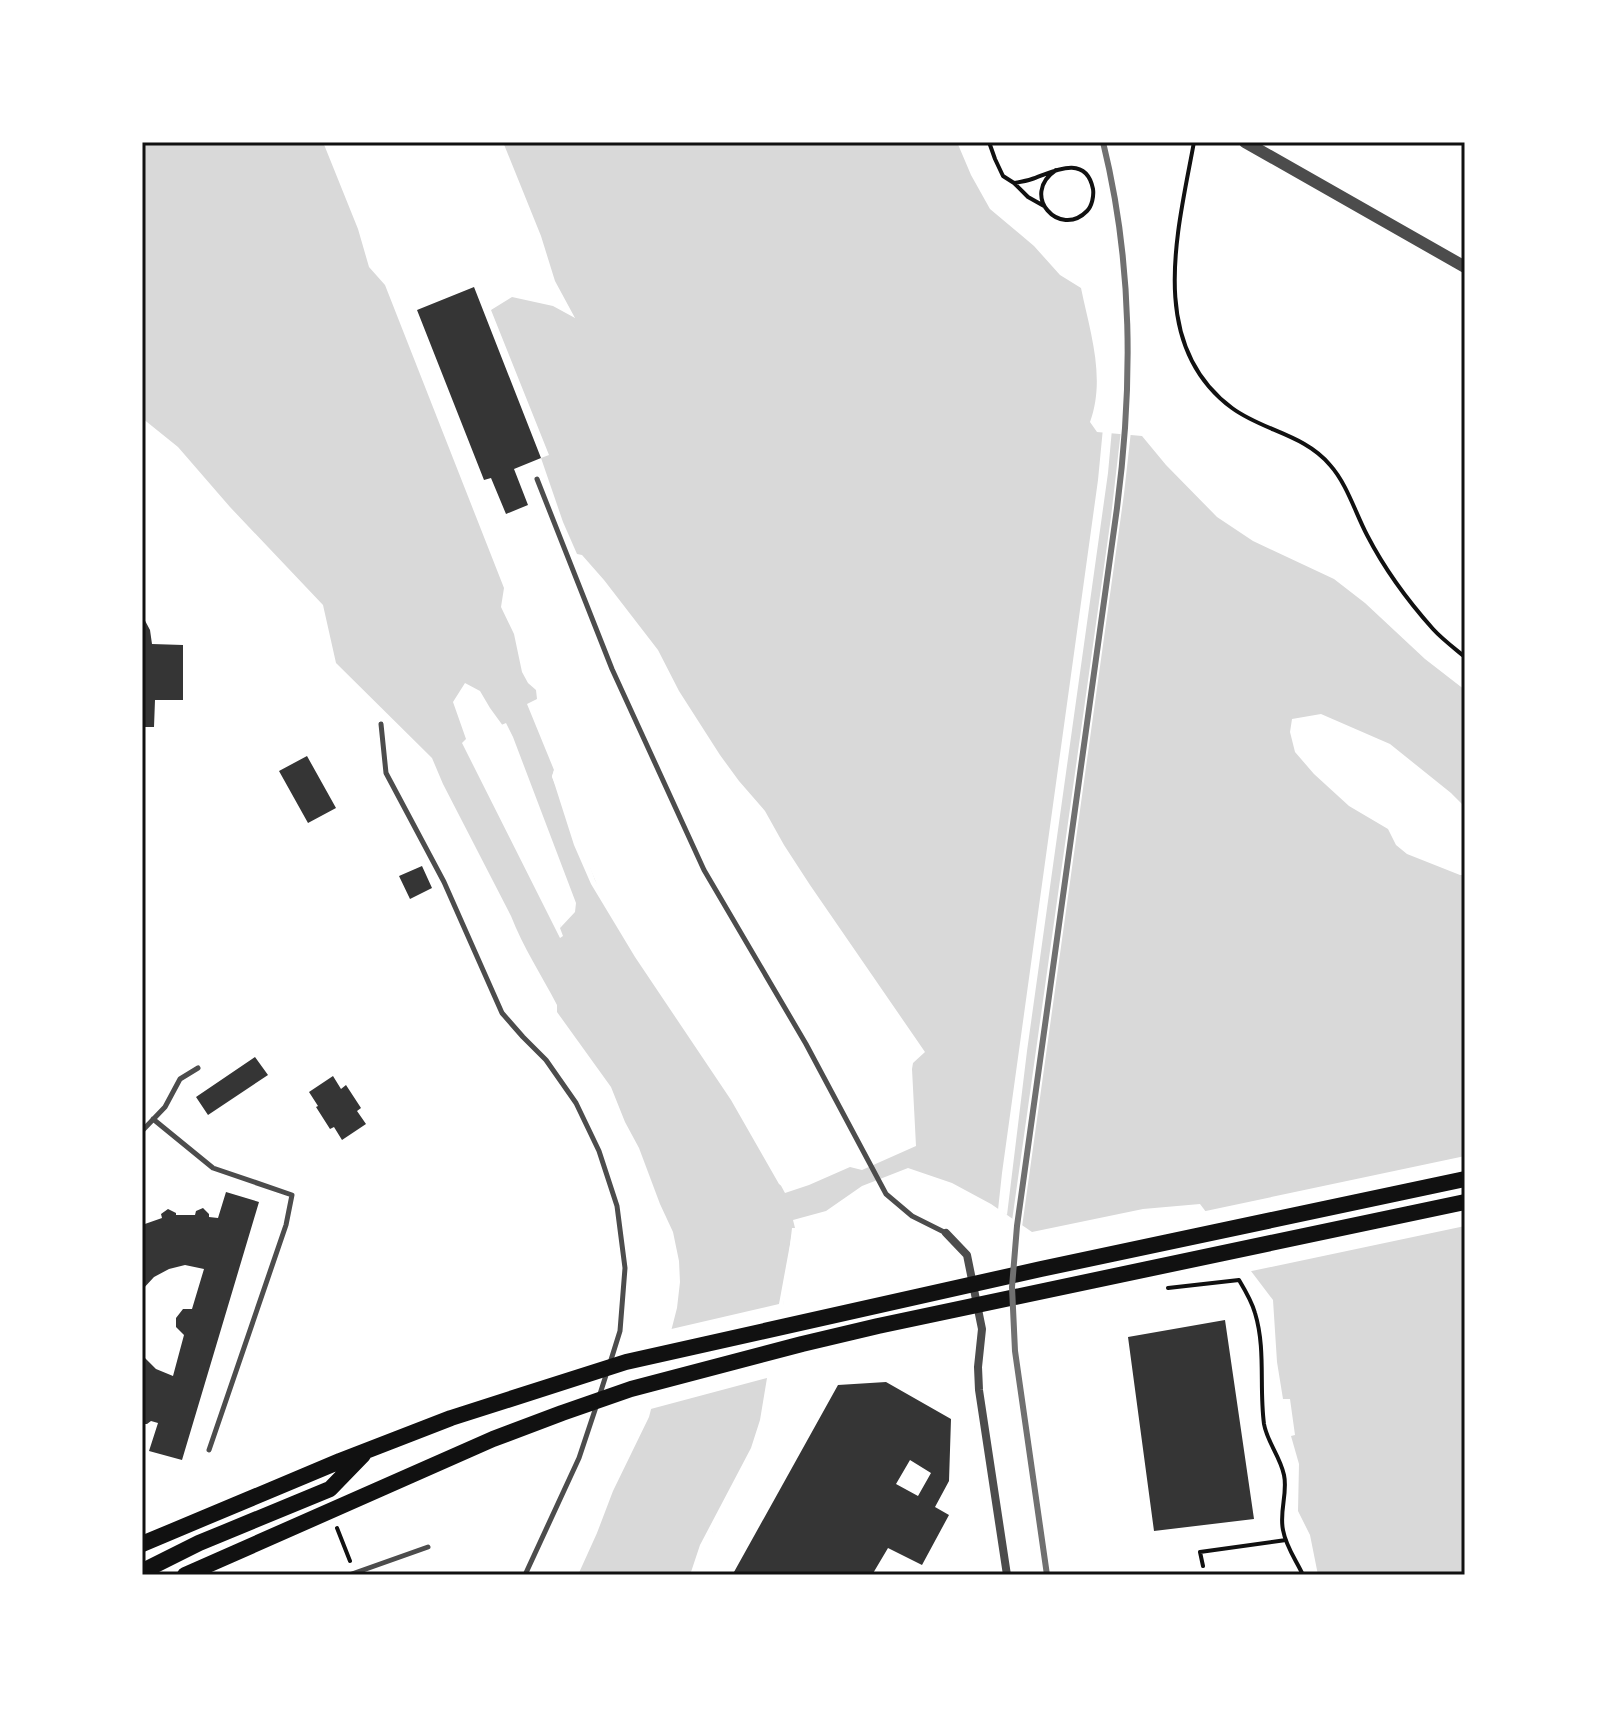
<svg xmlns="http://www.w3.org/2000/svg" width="1607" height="1717" viewBox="0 0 1607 1717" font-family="'Source Serif 4',serif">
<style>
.water{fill:#d9d9d9;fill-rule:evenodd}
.pier{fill:#fff}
.building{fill:#353535;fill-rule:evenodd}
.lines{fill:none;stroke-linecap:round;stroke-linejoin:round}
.path{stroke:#111;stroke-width:4}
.service{stroke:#4c4c4c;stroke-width:5}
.minor{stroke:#4c4c4c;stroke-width:8}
.tertiary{stroke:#4c4c4c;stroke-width:12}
.primary{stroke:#111;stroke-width:16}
.rail{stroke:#707070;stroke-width:6}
.neatline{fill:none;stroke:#111;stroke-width:3}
</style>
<rect width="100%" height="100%" fill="#fff"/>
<path class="water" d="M142,142H323L358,229L369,267L385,285L504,588L501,607L514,634L522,672L528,683L536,690L537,699L527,704L554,770L552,777L608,911L731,1094L785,1193L809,1185L850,1167L862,1170L916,1146L912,1069L913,1063L925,1052L810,885L784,845L765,811L739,781L720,755L679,691L658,650L604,580L582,555L577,554L563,522L541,458L549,455L491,310L512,297L553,306L575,318L555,281L541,236L503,142H957L971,175L990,209L1034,246L1060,275L1081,288C1090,332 1106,378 1090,422L1097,432L1142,436L1166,465L1217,517L1253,541L1334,579L1365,603L1425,659L1465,690V807L1451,793L1390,744L1321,714L1292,719L1290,732L1295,752L1314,774L1349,806L1388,829L1396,845L1407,854L1460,875H1465V1575H1318L1310,1535L1298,1511L1299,1464L1291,1436L1295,1435L1290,1399H1283L1277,1362L1273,1300L1200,1204L1143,1209L1032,1232L991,1204L952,1183L908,1168L862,1186L826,1211L793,1220L795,1228H792L774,1383L753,1449L691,1575H578L597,1533L613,1491L649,1417L677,1308L680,1282L679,1261L673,1232L660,1204L639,1148L625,1122L611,1087L557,1012V1005C542,976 523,947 511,916L443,784L432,758L336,663L323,605L230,507L178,447L142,418ZM465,683L480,691L490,708L506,730L574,905L572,914L560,923L561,927L560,928L563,936L560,938L462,743L466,739L453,702Z"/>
<path class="pier" d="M1103,428L1112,429L1108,473L1027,1051L1007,1215L998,1210L1002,1173L1098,480Z
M1121,430L1131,431L1124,494L1022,1227L1012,1221L1111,517Z
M506,723L513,737L576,903L575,912L561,927L558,919L569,912L570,905L567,889L531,798L503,732L499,726Z
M554,770L558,772L557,776L595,880L611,909L638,954L734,1092L776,1170L783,1187L779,1184L731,1100L635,957L591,884L574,845L552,776Z
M1465,1156V1226L1247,1272L1201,1212Z
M793,1228H798L796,1231L784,1300L777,1388L757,1451L713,1531L695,1575H690L700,1545L751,1448L760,1420L767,1378L647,1410L667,1330L779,1304Z"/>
<path class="building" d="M474,287L541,458L514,469L528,505L506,514L491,478L484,480L417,310Z
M142,615L150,630L152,644L183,645V700H155L154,727H142Z
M307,756L336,808L308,823L279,771Z
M422,866L432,888L410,899L399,876Z
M255,1057L268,1075L208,1115L196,1097Z
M333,1076L341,1089L346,1085L361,1108L357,1111L366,1124L342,1140L334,1127L330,1129L316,1107L318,1106L309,1092Z
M226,1192L259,1202L182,1460L149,1451L158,1423L151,1421L147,1424H142V1355L156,1369L173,1376L184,1335L176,1327V1318L183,1309H192L204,1269L185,1265L169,1269L154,1277L142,1290V1225L162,1218L161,1214L168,1209L176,1213V1215H195L196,1211L203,1208L209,1214V1217L218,1218Z
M1225,1320L1254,1519L1154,1531L1128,1337Z
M886,1382L951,1419L949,1481L935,1507L949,1515L922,1565L888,1548L872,1575H739L734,1572L838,1385ZM910,1460L931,1473L918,1496L896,1484Z"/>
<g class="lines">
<path class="path" d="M989,142L995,159L1003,176L1014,183L1028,197L1044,206
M1194,142C1178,230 1146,344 1232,408C1263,431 1304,434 1330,465C1347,484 1355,512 1367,535C1384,568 1408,601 1433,629C1442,639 1454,648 1465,657
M1014,183C1020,182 1026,181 1032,179C1052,172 1086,153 1093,189C1094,196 1092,206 1087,211C1060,239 1019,195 1056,170
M1168,1288L1239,1280C1245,1290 1252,1302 1255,1313C1266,1349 1259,1387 1264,1424C1267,1442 1280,1456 1284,1475C1288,1493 1279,1511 1283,1530C1286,1547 1296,1560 1303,1575
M337,1528L350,1561
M1203,1566L1200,1552L1286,1540"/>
<path class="service" d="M537,479L612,669L704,870L806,1044L886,1194L912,1216L946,1233
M381,724L386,773L444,882L502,1013L523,1037L546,1060L576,1103L599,1151L617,1206L625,1268L620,1331L610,1363
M153,1119L213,1168L292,1195L286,1225L209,1450
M142,1131L165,1107L180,1079L198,1068
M599,1397L607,1372
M349,1575L428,1547
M525,1575L579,1458L596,1407"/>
<path class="minor" d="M946,1233L967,1255L982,1329L978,1367L979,1390L1007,1575"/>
<path class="tertiary" d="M1245,142L1465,267"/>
<path class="primary" d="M142,1544L340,1461L451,1418L626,1362L1041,1269L1465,1179
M142,1574L145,1570L199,1543L330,1489L363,1455
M185,1575L493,1439L562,1413L631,1389L802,1344L878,1326L1465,1202"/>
<path class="rail" d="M1047,1575L1015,1351L1012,1287L1017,1226L1028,1147L1117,508C1133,385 1133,264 1103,142"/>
</g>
<rect width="1607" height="1717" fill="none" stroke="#ffffff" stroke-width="288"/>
<rect x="144" y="144" width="1319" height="1429" class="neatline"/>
</svg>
